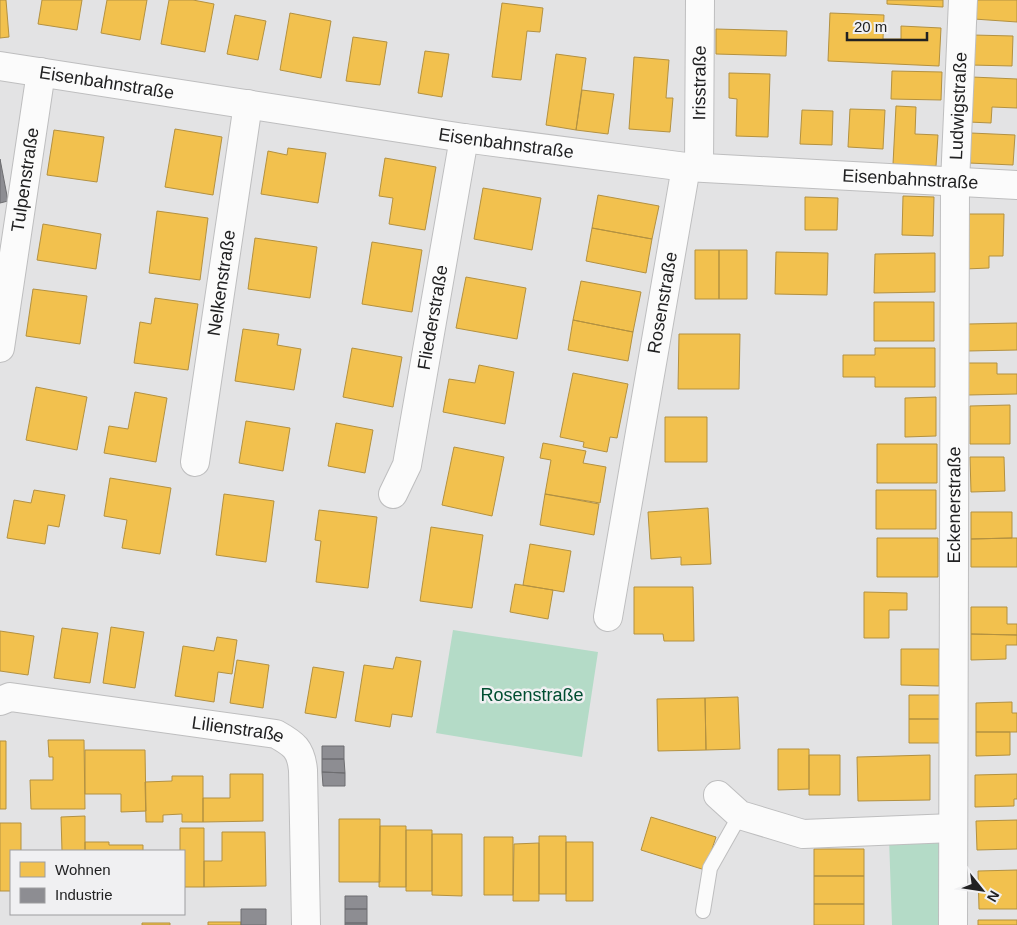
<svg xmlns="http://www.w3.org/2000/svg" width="1017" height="925" viewBox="0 0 1017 925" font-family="Arial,sans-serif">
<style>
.green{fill:#b4dbc7}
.homes{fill:#f2c14e;stroke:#b39141}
.industry{fill:#8d8d92;stroke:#6d6d70}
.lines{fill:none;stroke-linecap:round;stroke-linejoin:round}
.lane-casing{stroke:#bebebf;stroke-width:16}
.street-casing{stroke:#bebebf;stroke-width:30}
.lane{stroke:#fbfbfb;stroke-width:14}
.street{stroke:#fbfbfb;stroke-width:28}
.labels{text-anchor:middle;stroke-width:5;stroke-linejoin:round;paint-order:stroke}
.street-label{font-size:18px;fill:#212122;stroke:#f0f0f2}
.park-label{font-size:18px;fill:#004d31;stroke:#f0f0f2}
</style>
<rect width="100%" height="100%" fill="#e3e3e4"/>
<path class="green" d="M453,630L598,652L582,757L436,733Z
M948,835L947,925H892L889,838Z"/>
<path class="homes" d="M0,0H6L9,37L0,38Z
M42,0H82L77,30L38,24Z
M107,0H147L140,40L101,33Z
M169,0H193L214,4L205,52L161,44Z
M887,0H943V7L887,4Z
M975,0H1017V22L974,19Z
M502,3L543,8L540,32L527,31L521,80L492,77Z
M290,13L331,21L321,78L280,70Z
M830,13L884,15L883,39H901V26L941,28L939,66L828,61Z
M235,15L266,21L258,60L227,54Z
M716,29L787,31L786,56L716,54Z
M973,35L1013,36L1012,66L971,65Z
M353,37L387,42L380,85L346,81Z
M425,51L449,54L442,97L418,93Z
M556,54L586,58L576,130L546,125Z
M634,57L669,60L666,98H673L670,132L629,129Z
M892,71L942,72L941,100L891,99Z
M729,73L770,74L768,137L736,136L737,99L729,98Z
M972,77L1017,79V108L992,107L991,123L969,122Z
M582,90L614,94L608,134L576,130Z
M896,106L916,107L915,134L938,135L936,166L893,164Z
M850,109L885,110L883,149L848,147Z
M802,110L833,111L832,145L800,144Z
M175,129L222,137L213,195L165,187Z
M54,130L104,137L97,182L47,175Z
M971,133L1015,135L1013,165L969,163Z
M288,148L326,153L318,203L261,194L268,151L287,155Z
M385,158L436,167L425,230L389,224L393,198L379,196Z
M483,188L541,198L532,250L474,239Z
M598,195L659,206L652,239L592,228Z
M903,196L934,197L933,236L902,235Z
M805,197L838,198L837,230H805Z
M157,211L208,218L200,280L149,273Z
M965,214H1004L1003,256H989V268L965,269Z
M43,224L101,234L96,269L37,260Z
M592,228L652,239L646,273L586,261Z
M255,238L317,247L310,298L248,289Z
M372,242L422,250L412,312L362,304Z
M695,250H719V299H695Z
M719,250H747V299H719Z
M776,252L828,253L827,295L775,294Z
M935,253V292L874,293L875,254Z
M466,277L526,288L517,339L456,328Z
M581,281L641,292L633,332L573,320Z
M33,289L87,296L80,344L26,336Z
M155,298L198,304L188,370L134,363L140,322L151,324Z
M874,302H934V341H874Z
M573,320L633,332L628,361L568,350Z
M1017,323V350L968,351V324Z
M243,329L279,334L277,345L301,349L294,390L235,381Z
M679,334H740L739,389H678Z
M352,348L402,357L393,407L343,397Z
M875,348H935V387H875V377H843V355H875Z
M967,363H997V374H1017V394L968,395Z
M479,365L514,372L505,424L443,412L449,379L475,383Z
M573,373L628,384L617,438L610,437L607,452L583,447L584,442L560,437Z
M36,387L87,397L77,450L26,440Z
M135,392L167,398L156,462L104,453L109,426L128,429Z
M936,397V436L905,437V398Z
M1010,405V444H970V406Z
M665,417H707V462H665Z
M246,421L290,428L283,471L239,463Z
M336,423L373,430L365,473L328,466Z
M543,443L586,451L583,463L606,467L600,503L545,494L551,460L540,458Z
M877,444H937V483H877Z
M454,447L504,457L492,516L442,505Z
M970,457H1004L1005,491L971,492Z
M110,478L171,488L160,554L122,548L127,520L104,516Z
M34,490L65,495L59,527L48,525L45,544L7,538L14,500L31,503Z
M876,490H936V529H876Z
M224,494L274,501L266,562L216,555Z
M545,494L599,504L594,535L540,525Z
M708,508L711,564L681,565V557L651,559L648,512Z
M319,510L377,517L368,588L316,582L321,541L315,540Z
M971,512H1012V538L971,539Z
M431,527L483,535L472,608L420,601Z
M877,538H938V577H877Z
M1012,538H1017V567H971V539Z
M530,544L571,551L564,592L523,585Z
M515,584L553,590L548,619L510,612Z
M634,587H693L694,641H664L663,634H634Z
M864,592L907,593V610H889V638H864Z
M971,607H1007V624H1017V635L971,634Z
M111,627L144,632L135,688L103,683Z
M62,628L98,633L90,683L54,678Z
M0,631L34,636L28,675L0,671Z
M971,634L1017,635V645H1006V659L971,660Z
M217,637L237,640L232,674L218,672L214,702L175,696L183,646L214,651Z
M901,649H939V686L901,685Z
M396,657L421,661L412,717L392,714L390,727L355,721L364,665L393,669Z
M237,660L269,665L263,708L230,703Z
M313,667L344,672L336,718L305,713Z
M909,695H942L943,719H909Z
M738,697L740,749L706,750L705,698Z
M705,698L706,750L658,751L657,699Z
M1012,702V713H1017V732H976V703Z
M909,719H943L942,743H909Z
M976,732H1010V755L976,756Z
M48,740H84L85,809H31L30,780H53V757H49Z
M0,741H6V809H0Z
M778,749H809V789L778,790Z
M85,750H145L146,811L121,812V794H85Z
M809,755H840V795H809Z
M930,755V800L858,801L857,757Z
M230,774H263V821L203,822V798H230Z
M1017,774V799H1014V806L975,807V775Z
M172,776H203V822H182V814L163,815V822H146L145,782L172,781Z
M85,816V851H62L61,817Z
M651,817L716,837L705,870L641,850Z
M339,819H380V882H339Z
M1017,820V849L977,850L976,821Z
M0,823H21V851H11V891H0Z
M380,826H406V887H379Z
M180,828H204V887H184V851H180Z
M406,830H432V891H406Z
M222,832H265L266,886L204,887V861H222Z
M432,834H462V896L432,895Z
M539,836H566V894H539Z
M484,837H513V895H484Z
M85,842H109V845H143V851H85Z
M566,842H593V901H566Z
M539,843V901H513L514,844Z
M814,849H864V876H814Z
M1017,870V909H979L978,871Z
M814,876H864V904H814Z
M814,904H864V925H814Z
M978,920H1017V925H978Z
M208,922H241V925H208Z
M142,923H170V925H142Z"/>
<path class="industry" d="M0,159L8,201L0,203Z
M322,746H344V759H322Z
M322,759H344L345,773L322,772Z
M322,772L345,773V786H323Z
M345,896H367V909H345Z
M241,909H266V925H241Z
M345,909H367V923H345Z
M345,923H367V925H345Z"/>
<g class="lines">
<g class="lane-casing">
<path id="lane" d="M703,911L710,868L740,815"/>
</g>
<g class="street-casing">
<g id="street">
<path id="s1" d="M0,66L464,138L686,167L1017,185"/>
<path id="s2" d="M699,167L700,0"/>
<path id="s3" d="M0,348L41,72"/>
<path id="s4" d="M195,462L248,104"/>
<path id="s5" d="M393,494L407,465L464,138"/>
<path id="s6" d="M608,617L686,167"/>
<path id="s7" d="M0,701L10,697L276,734C294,744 301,749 303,770L306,925"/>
<path d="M718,795L740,815L803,834L953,828"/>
<path id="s8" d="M953,925L955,183L963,0"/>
</g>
</g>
<use href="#lane" class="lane"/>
<use href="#street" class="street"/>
</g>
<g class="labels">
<g class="street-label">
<text dy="6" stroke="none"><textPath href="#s1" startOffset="108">Eisenbahnstraße</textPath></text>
<text dy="6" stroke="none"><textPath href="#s2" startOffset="84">Irisstraße</textPath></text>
<text dy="6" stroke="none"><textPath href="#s8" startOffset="819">Ludwigstraße</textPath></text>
<text dy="6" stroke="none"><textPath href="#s1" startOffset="512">Eisenbahnstraße</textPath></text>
<text dy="6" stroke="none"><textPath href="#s3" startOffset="170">Tulpenstraße</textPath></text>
<text dy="6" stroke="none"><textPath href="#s1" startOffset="918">Eisenbahnstraße</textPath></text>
<text dy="6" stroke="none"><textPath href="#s4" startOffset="181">Nelkenstraße</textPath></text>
<text dy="6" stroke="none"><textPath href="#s6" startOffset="319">Rosenstraße</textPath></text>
<text dy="6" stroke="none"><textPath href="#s5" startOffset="182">Fliederstraße</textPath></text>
<text dy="6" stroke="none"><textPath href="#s8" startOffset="420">Eckenerstraße</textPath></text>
<text dy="6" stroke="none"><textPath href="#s7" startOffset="241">Lilienstraße</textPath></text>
</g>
<g class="park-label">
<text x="532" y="701">Rosenstraße</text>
</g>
</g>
<rect x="10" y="850" width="175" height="65" fill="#f0f0f2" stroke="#9d9d9f"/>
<rect x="20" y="862" width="25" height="15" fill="#f2c14e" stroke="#9d9d9f"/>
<text x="55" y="875" font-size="15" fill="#212122">Wohnen</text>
<rect x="20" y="888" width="25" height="15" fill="#8d8d92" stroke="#9d9d9f"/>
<text x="55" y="900" font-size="15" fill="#212122">Industrie</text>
<g transform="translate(982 890) rotate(120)" stroke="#f0f0f2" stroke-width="4" paint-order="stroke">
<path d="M0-4L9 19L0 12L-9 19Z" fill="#212122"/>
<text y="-8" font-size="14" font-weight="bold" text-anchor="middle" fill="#212122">N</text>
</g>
<path d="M847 32v8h80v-8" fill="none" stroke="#212122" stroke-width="2.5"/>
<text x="854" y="32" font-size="15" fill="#212122" stroke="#f0f0f2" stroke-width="4" paint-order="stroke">20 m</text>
</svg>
